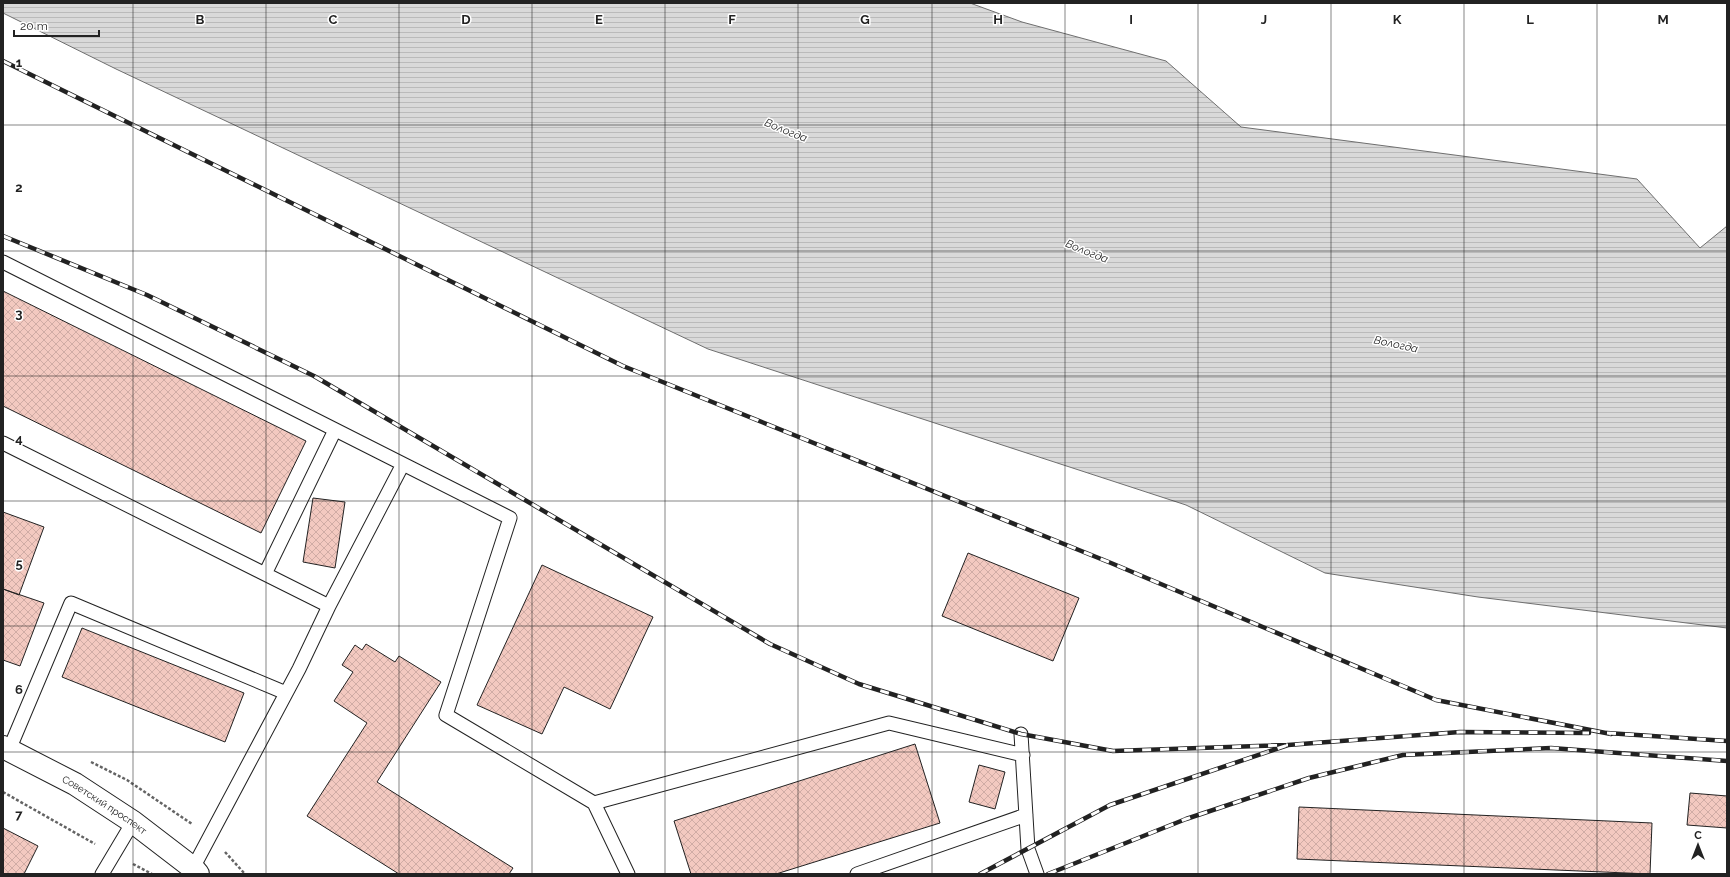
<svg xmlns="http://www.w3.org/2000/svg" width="1730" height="877" viewBox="0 0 1730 877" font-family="Raleway,sans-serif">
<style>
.water{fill:url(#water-rules);stroke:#6f6f6f}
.building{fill:url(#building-cross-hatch);stroke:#222}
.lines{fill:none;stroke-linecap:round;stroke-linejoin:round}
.service-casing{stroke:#222;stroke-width:15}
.tertiary-casing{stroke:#222;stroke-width:24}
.path{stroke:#646464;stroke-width:2.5;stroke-dasharray:3 2;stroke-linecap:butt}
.service{stroke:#fff;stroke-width:13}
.tertiary{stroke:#fff;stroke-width:22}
.rail-casing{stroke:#222;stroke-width:4.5}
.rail{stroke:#fff;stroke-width:3;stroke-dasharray:9;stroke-linecap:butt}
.grid{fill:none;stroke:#222;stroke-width:1;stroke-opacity:0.55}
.labels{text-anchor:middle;stroke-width:3;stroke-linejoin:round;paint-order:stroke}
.street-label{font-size:10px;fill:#222;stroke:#fff}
.water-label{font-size:11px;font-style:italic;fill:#222;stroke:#fff}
.grid-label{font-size:13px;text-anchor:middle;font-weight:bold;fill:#222;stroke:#fff;stroke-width:3;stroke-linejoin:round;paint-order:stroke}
</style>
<defs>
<pattern id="water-rules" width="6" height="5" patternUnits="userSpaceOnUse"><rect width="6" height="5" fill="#d9d9d9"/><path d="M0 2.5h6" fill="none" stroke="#bababa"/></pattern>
<pattern id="building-cross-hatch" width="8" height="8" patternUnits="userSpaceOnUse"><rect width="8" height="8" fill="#f3c9c0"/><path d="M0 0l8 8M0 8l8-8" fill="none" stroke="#d0aca5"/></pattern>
</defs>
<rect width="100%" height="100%" fill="#fff"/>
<path class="water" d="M3,3H970L1022,22L1166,61L1241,127L1637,179L1700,248L1727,226V628L1478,597L1325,573L1186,505L708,349L116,69L3,13Z"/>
<path class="building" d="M3,291L306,441L261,533L3,406Z
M313,498L345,502L335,568L303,562Z
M3,512L44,527L19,595L3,589Z
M968,553L1079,598L1053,661L942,616Z
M542,565L653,617L610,709L564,687L542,734L477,705Z
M3,589L44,603L20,666L3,660Z
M82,628L244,693L225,742L62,677Z
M366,644L395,662L399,656L441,682L377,782L513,868L509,874H399L307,816L367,723L334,701L353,672L342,665L355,645L362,650Z
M915,744L940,823L776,874H691L674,821Z
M979,765L1005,772L995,809L969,802Z
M1690,793L1727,796V828L1687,825Z
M1299,807L1652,823L1650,874L1297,859Z
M3,828L38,846L24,874H3Z"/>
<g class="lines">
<g class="service-casing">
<path id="service" d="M3,262L403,464L329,606L299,669L193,868
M3,443L329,606
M403,464L510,518L446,715L594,803L889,723L1023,755
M265,574L335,430
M1021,734L1028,849L1037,874
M9,750L71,603L286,693
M594,803L628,874
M102,874L133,822
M857,874L1026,815"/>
</g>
<g class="tertiary-casing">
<g id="tertiary">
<path id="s1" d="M3,747L75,784L133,822L193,868L198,874"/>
</g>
</g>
<path class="path" d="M91,762L127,780L192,824
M3,792L95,844
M225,852L245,874
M133,864L152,874"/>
<use href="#service" class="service"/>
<use href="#tertiary" class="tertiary"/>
<g class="rail-casing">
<path id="rail" d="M3,61L623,366L1111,563L1436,700L1611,734
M3,236L147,295L314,376L770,644L859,684L1021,734L1113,751L1288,745
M1607,733L1727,741
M980,874L1110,805L1288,745L1460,732L1589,733
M1048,874L1186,819L1309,778L1403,755L1551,748L1727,761"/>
</g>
<use href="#rail" class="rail"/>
</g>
<path class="grid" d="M133,3V874M266,3V874M399,3V874M532,3V874M665,3V874M798,3V874M932,3V874M1065,3V874M1198,3V874M1331,3V874M1464,3V874M1597,3V874M3,125H1727M3,251H1727M3,376H1727M3,501H1727M3,626H1727M3,752H1727"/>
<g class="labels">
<g class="street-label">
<text dy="4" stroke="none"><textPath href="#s1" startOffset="117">Советский проспект</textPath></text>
</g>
<g class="water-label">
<text transform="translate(786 130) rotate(22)" y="4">Вологда</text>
<text transform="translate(1087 251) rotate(22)" y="4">Вологда</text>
<text transform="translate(1396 344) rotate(12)" y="4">Вологда</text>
</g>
</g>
<g class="grid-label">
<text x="200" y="24">B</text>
<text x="333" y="24">C</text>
<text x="466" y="24">D</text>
<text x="599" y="24">E</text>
<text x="732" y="24">F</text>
<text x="865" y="24">G</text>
<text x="998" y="24">H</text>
<text x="1131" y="24">I</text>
<text x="1264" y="24">J</text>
<text x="1397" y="24">K</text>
<text x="1530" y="24">L</text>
<text x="1663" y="24">M</text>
<text x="19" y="67">1</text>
<text x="19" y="192">2</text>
<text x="19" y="318">3</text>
<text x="19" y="443">4</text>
<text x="19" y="568">5</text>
<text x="19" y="694">6</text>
<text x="19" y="819">7</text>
</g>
<rect width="1730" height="877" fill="none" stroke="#222222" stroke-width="8"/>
<g transform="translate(1698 845)" stroke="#ffffff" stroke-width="3" paint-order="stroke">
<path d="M0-3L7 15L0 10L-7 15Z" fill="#222222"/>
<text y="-6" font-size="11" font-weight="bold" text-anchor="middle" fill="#222222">С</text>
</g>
<path d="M14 30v6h85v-6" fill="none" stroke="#222222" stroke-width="2"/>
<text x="20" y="30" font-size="12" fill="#222222" stroke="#ffffff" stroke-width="3" paint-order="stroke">20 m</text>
</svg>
